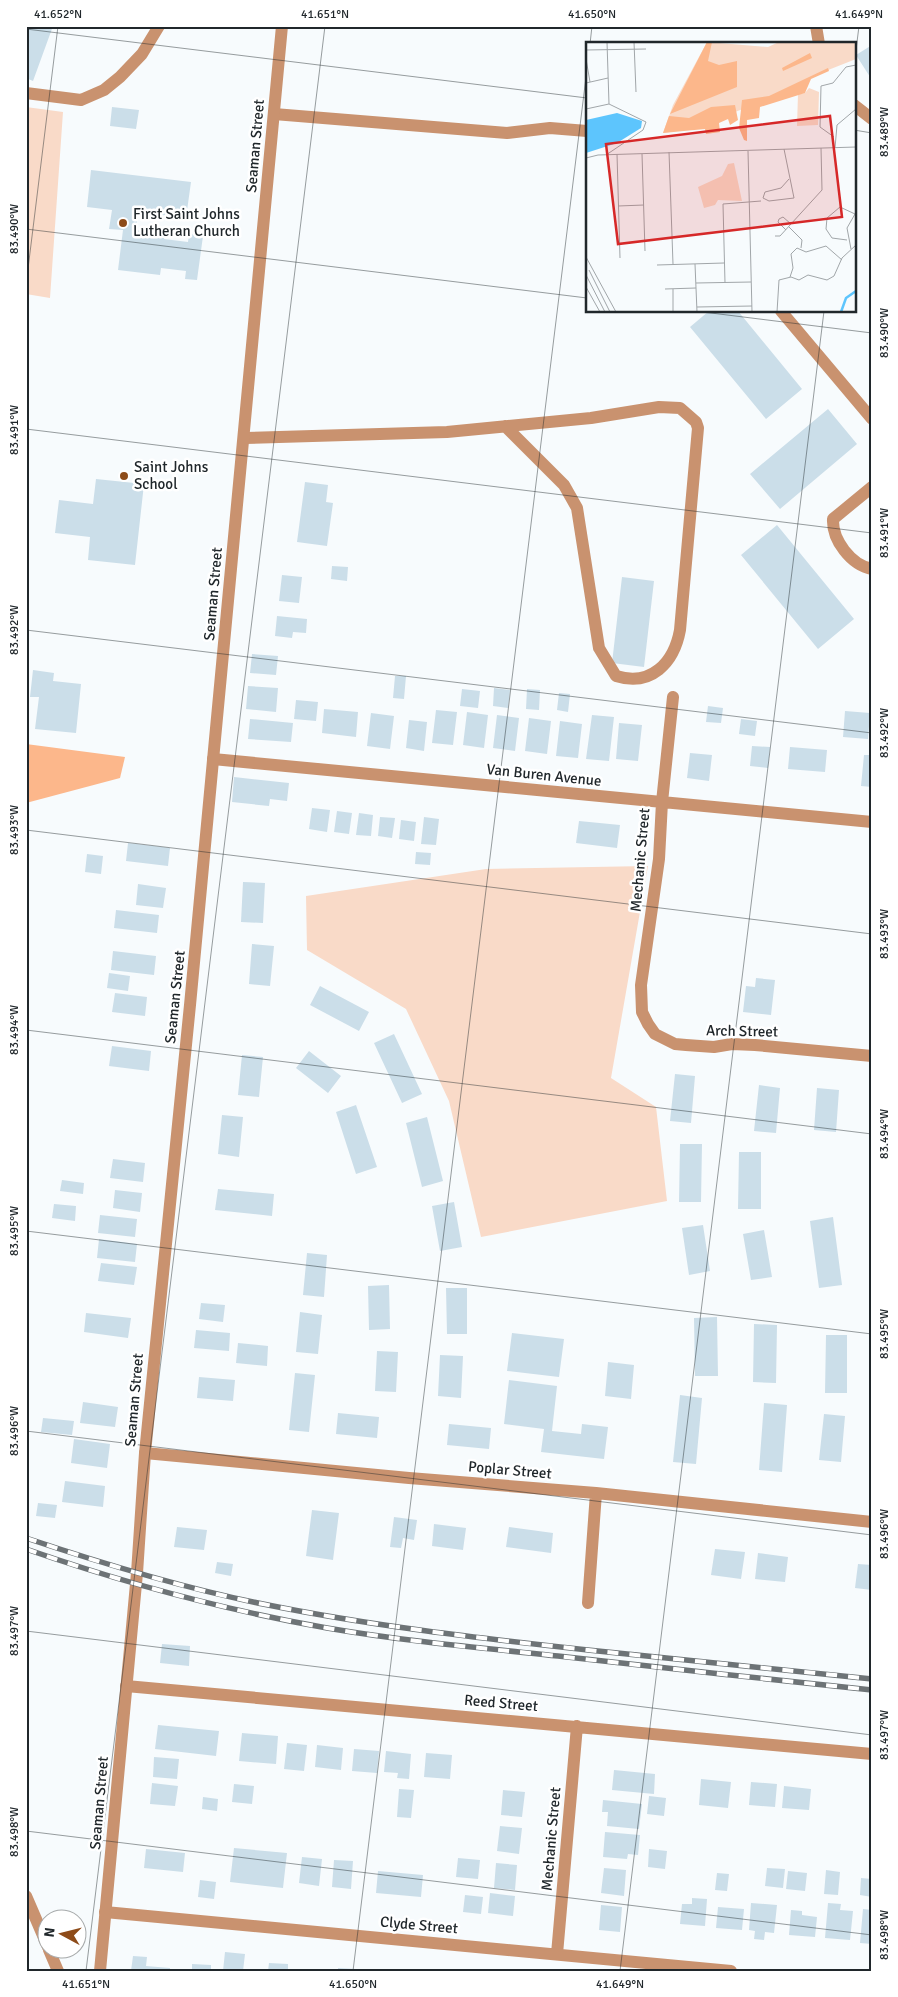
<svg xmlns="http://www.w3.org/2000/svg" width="898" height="1997" viewBox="0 0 898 1997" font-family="Signika,sans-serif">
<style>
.green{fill:#f9dac8}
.forest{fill:#fcb78b}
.building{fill:#cbdee9}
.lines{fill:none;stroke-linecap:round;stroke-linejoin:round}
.minor{stroke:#c9926f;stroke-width:12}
.tertiary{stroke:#c9926f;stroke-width:12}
.rail-casing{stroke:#6d7376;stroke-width:5.5}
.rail{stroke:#fff;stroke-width:4;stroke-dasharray:11;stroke-linecap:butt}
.ticks{fill:none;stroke:#20272b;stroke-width:1;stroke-opacity:0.45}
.poi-dot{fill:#8d4b19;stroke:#fff;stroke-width:2}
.labels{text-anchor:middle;stroke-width:5;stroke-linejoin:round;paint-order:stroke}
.street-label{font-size:15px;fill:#20272b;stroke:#fff}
.poi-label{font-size:15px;fill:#20272b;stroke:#fff;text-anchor:start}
.inset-river{fill:none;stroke:#5dc5fd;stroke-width:2.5}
.inset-road{fill:none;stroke:#a1a6a9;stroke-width:1}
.view{fill:#d62828;fill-opacity:0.15;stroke:#d62828;stroke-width:2.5}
.inset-edge{fill:none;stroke:#20272b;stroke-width:2.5}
.neatline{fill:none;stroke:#20272b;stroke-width:2}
.ticks-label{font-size:12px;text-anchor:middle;fill:#20272b}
</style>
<rect width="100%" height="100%" fill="#f7fbfd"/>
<path class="green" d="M26,107L63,112L50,298L26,294Z
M648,866L611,1078L656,1107L667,1201L481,1237L449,1101L406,1009L307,950L306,896L486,869Z"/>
<path class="forest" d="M26,744L125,757L120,778L26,803Z"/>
<path class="building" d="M26,26H53L33,81L26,78Z
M872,45V80L856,55Z
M112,107L139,110L136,129L110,126Z
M91,170L191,182L186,218L138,212L136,230L165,234L164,239L188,242L189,234L203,236L197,280L185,279L186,271L161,268L160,275L118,270L123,230L109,229L112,210L87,207Z
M709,311H738L802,389L766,419L690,327Z
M828,409L857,444L780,509L750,474Z
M96,479L144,484L135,565L88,560L90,537L55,533L59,500L93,504Z
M305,482L328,485L326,502L333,503L327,546L297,542Z
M777,525L854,619L818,649L741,555Z
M332,566L348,567L347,581L331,579Z
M282,575L302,577L299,603L279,601Z
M622,577L654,581L644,667L612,663Z
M277,616L307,619L306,633L293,632L292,638L275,636Z
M252,654L278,656L276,675L250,673Z
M33,670L54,673L53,681L81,684L76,733L35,729L39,697H30Z
M395,676H406L404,699L393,698Z
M248,686L278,688L276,712L246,709Z
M494,688L510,690L508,708L493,706Z
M462,689L480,691L478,708L460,706Z
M527,689L540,690L539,710L526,709Z
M559,693L570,694L568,712L557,710Z
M296,700L318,702L316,721L294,719Z
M708,706L723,708L721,723L706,722Z
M324,709L358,712L356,737L322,733Z
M436,710L457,712L453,745L432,743Z
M845,711L870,713L868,739L843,737Z
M467,712L488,715L484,748L463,745Z
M371,713L394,716L390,749L367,746Z
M497,715L519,718L515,751L493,748Z
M592,715L614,717L609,761L586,759Z
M529,718L551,721L547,754L525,751Z
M250,719L293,723L291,742L248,739Z
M741,719L757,721L755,736L739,734Z
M409,720L427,722L424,751L406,748Z
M560,721L582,724L578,758L556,756Z
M619,723L642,725L638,761L616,759Z
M752,746L770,747L768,768L750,766Z
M790,747L827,750L825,772L788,769Z
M690,753L712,755L709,781L687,778Z
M864,755H872V787L861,786Z
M234,777L289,783L287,801L270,799L269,806L232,802Z
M312,808L330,810L327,832L309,829Z
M337,811L352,813L349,834L334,832Z
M359,813L373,815L371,836L356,835Z
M380,817L395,818L392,838L378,836Z
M424,817L439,819L436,845L421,844Z
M401,820L416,822L414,841L399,839Z
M579,821L620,825L617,848L576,843Z
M128,843L170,848L168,866L126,861Z
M416,852L431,853L430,865L415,864Z
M87,854L103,856L101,874L85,872Z
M243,882L265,883L263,923L241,922Z
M138,884L166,888L163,908L136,905Z
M116,910L159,915L157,933L114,928Z
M252,944L274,946L270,986L249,984Z
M113,951L156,956L154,975L111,970Z
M109,973L130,976L128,991L107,988Z
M756,978L775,980L771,1015L743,1012L746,986L755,987Z
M320,986L369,1012L359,1031L310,1005Z
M115,993L147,997L145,1016L112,1012Z
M394,1034L422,1094L402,1103L374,1043Z
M112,1046L151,1051L149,1071L109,1066Z
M309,1051L341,1076L328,1093L296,1068Z
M242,1055L263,1057L259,1097L238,1095Z
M675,1074L695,1076L691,1123L670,1121Z
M759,1085L780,1088L776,1133L754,1131Z
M817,1088L839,1090L836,1132L814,1130Z
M356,1105L377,1167L356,1174L336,1112Z
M222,1115L243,1117L239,1157L218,1154Z
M427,1117L443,1181L422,1187L406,1123Z
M680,1144H702L701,1202H679Z
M739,1152H761V1209H738Z
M113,1159L145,1163L143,1182L110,1178Z
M870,1162H872V1204H869Z
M62,1180L84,1183L83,1194L60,1191Z
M218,1189L274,1194L272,1216L215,1210Z
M115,1190L142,1193L140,1212L113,1208Z
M454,1202L462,1247L440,1251L432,1206Z
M54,1204L76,1206L75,1221L52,1218Z
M100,1215L137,1219L135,1237L98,1233Z
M833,1217L842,1285L819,1288L810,1221Z
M703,1225L710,1271L689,1275L682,1228Z
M764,1230L772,1277L751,1280L743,1234Z
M99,1239L137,1244L135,1262L97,1258Z
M307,1253L327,1255L324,1297L303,1295Z
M101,1263L137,1267L134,1285L98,1281Z
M389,1285L390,1329L369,1330L368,1286Z
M446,1288H467V1334H447Z
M201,1303L225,1305L223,1322L199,1319Z
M300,1312L322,1315L318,1354L296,1352Z
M86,1313L131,1318L128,1338L84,1332Z
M717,1317L718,1376H695L694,1318Z
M754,1324L777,1325L776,1383L753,1382Z
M196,1330L230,1333L229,1351L194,1348Z
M512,1333L564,1339L559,1377L507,1371Z
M826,1335H847V1393H825Z
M238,1343L268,1346L267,1366L236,1363Z
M377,1351L398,1352L396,1392L375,1391Z
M440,1355L463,1356L461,1398L438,1396Z
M608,1362L634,1365L631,1399L605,1396Z
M295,1373L315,1375L309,1432L289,1430Z
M199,1377L235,1380L233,1401L197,1398Z
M509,1380L557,1386L552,1431L581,1434L582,1424L608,1427L604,1459L541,1452L544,1429L504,1424Z
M680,1395L702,1398L696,1464L673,1462Z
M83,1402L118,1407L115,1427L80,1423Z
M764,1403L787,1405L782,1472L759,1470Z
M338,1413L379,1417L377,1438L336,1434Z
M824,1414L845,1416L841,1462L819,1460Z
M43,1418L74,1421L72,1435L41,1432Z
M449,1424L491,1428L489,1449L447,1445Z
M74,1439L110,1444L107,1468L71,1463Z
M65,1481L105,1486L103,1507L62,1502Z
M38,1503L57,1505L55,1518L36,1516Z
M312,1510L339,1513L333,1560L306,1556Z
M394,1517L417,1520L414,1540L403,1538L401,1548L390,1547Z
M434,1524L466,1528L463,1550L432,1546Z
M177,1527L207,1530L204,1550L174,1547Z
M509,1527L553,1533L551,1553L506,1547Z
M715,1549L745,1552L741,1579L711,1575Z
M758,1553L788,1557L785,1582L755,1579Z
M217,1562L233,1564L231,1576L215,1573Z
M858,1564L872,1565V1590L855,1588Z
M162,1644L190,1646L189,1666L160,1663Z
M158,1725L219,1731L216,1756L155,1749Z
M242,1733L278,1736L276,1764L239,1761Z
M287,1743L307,1745L304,1771L284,1769Z
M317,1745L343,1748L341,1770L315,1767Z
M354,1749L379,1751L377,1773L352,1771Z
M386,1751L411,1754L409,1779L397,1778L398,1773L384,1772Z
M426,1753L452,1755L450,1779L424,1777Z
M154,1757L179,1759L177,1779L153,1777Z
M614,1770L655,1774L654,1794L612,1790Z
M701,1779L731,1782L728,1808L699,1805Z
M751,1782L777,1784L775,1807L749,1805Z
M152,1783L178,1786L175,1806L150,1804Z
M234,1784L254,1786L252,1804L232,1802Z
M784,1786L811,1789L809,1810L782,1808Z
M399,1789L414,1790L411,1818L397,1817Z
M503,1790L525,1792L522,1817L501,1815Z
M649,1796L666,1798L664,1816L647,1814Z
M203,1797L218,1799L217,1811L202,1809Z
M603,1800L642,1804L639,1829L607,1826L608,1812H602Z
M500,1826L522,1828L519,1854L497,1851Z
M605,1832L640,1835L638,1855L628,1854L627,1859L603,1857Z
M234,1848L287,1853L283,1888L230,1882Z
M146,1849L185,1853L183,1872L144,1868Z
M649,1849L667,1851L665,1869L648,1867Z
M302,1857L322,1859L319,1886L299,1883Z
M458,1858L480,1860L478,1879L456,1877Z
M334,1860L353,1861L351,1889L332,1887Z
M496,1863L517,1865L515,1890L494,1888Z
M604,1868L626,1870L624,1896L601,1893Z
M767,1868L785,1869L783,1888L765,1886Z
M826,1870L840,1872L838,1895L824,1894Z
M378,1871L423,1875L421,1897L376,1893Z
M788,1871L807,1873L805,1891L786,1889Z
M717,1873L729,1874L727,1891L715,1890Z
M861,1878L872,1879V1897L860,1895Z
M200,1880L216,1882L214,1899L198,1897Z
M490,1893L515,1896L513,1916L488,1913Z
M465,1895L483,1897L481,1914L463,1912Z
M692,1898L707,1899L705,1926L680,1924L682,1904H692Z
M751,1903L777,1905L774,1933L765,1932L764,1940L754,1939L755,1931L749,1930Z
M828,1903L841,1904L840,1910L853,1911L850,1940L825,1938Z
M601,1905L622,1907L620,1932L599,1930Z
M718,1907L744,1909L742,1930L716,1928Z
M863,1909L872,1910V1944L860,1943Z
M791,1910L802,1911V1915L817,1917L815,1937L789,1935Z
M225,1952L245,1954L243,1971H223Z
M133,1956L147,1957L146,1966L170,1968V1971H131Z
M269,1963L288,1964V1971H268Z
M192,1964L211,1965V1971H192Z
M338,1968L356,1969V1971H338Z"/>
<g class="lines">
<path class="minor" d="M816,26L819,44
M26,93L81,100L104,90L120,77L142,54L159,26
M854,105L872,119
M274,114L507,133L550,128L587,131
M781,311L872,419
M244,438L447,432L591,418L659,407L680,408L696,422L698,428L680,630C674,663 651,687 616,676L599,648L577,508L564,485L505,426
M872,487L833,519C832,540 851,565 872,569
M673,697L662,802L659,859L641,985L642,1012L648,1024L655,1034L675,1044L686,1045L714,1047L732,1044L755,1045L872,1056
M213,759L872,822
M145,1453L409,1478L596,1493L872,1522
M588,1603L596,1493
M126,1686L872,1754
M26,1896L48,1947
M105,1912L731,1971
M49,1950L58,1971
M557,1954L577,1726"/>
<path class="tertiary" d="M100,1971L137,1573L145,1453L190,1005L282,26"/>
<g class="rail-casing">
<path id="rail" d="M26,1538C104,1564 183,1588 263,1604C371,1626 479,1638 588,1650C683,1660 777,1669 872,1679
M26,1549C124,1583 225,1610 327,1628C403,1641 481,1648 558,1656C663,1668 767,1679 872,1690"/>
</g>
<use href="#rail" class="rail"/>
</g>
<path class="ticks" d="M26,29L587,98M590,44L592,26M854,66L859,26M854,130L872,133M26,229L587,298M26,285L58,26M695,311L872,333M26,429L872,533M26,630L872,733M26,830L872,934M26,1030L872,1134M26,1231L872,1334M26,1431L872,1535M26,1631L872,1735M26,1831L872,1935M86,1971L325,26M353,1971L587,69M620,1971L824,311"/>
<g class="poi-dot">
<circle cx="123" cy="223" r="5"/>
<circle cx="124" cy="476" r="5"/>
</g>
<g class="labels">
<g class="street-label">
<text transform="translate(255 146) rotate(-85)" y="5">Seaman Street</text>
<text transform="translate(213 594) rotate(-85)" y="5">Seaman Street</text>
<text transform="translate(544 775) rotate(6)" y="5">Van Buren Avenue</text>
<text transform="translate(640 860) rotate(-85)" y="5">Mechanic Street</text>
<text transform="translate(175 997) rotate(-84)" y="5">Seaman Street</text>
<text transform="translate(742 1031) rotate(1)" y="5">Arch Street</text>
<text transform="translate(134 1400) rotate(-85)" y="5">Seaman Street</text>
<text transform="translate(510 1470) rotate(5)" y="5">Poplar Street</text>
<text transform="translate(501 1703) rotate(5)" y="5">Reed Street</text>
<text transform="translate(99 1803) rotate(-85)" y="5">Seaman Street</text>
<text transform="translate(551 1839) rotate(-85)" y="5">Mechanic Street</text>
<text transform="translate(419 1925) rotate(5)" y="5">Clyde Street</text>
</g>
<g class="poi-label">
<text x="133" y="219">First Saint Johns<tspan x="133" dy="17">Lutheran Church</tspan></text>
<text x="134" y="472">Saint Johns<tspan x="134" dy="17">School</tspan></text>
</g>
</g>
<g transform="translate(586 42)">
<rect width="270" height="270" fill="#f7fbfd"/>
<path d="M121,0L182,5L193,0H270V17L227,34L175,60L105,87L77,91L87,63ZM223,46L233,50L232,83L211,84L212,52L219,51ZM148,121L156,159L132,158L129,163L118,166L112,145L136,134L142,122Z" fill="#f9dac8"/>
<path d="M121,0H126L122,19L133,23L151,19V45L84,72ZM224,11L226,16L197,29L196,26ZM242,26L243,29L225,37L219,51L174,65L173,76L161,78V99L158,98L153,86L156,58L183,54ZM149,63L152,78L144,83L142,77L133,81L134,90L120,92L119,87L77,91L83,74L103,76L125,65Z" fill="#fcb78b"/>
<path d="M31,71L56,79L55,86L31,101L0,111V78Z" fill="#5dc5fd"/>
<path class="inset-river" d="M255,270L260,256L270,249"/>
<path class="inset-road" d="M48,0L50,50M140,0H169M0,8L60,7M0,17L4,40M0,41L22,36M0,67L23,62M248,95L234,85L235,44L247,41L260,25L270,23M249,106L251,83L270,67M198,107L208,156L183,159L177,156L179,150L195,146L203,137M162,109L166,270M83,110L87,222M31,112L34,216M56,112L59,209M20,113L57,88L60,80L23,62L21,0M0,116L12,113L270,105M32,164L58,163M203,185L216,198L215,206M200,188L192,180L193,177L197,175L205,182M189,194H194L236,148L235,106M261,198L246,196L240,187L241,176L254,165L269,172M265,207L261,186L269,172M0,215L30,270M109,222L111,270M71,223L138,221M3,228L24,270M0,233L19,270M204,235L207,226L205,212L211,206L220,210L240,204L256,218M110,241L165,240M139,241L137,162L175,159M0,245L14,270M79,247L110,246M87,247V270M111,265L166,264M191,270L193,238L205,235L213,238L222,233L241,238L248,234L256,216L270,203"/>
<path class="view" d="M244,74L256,175L32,202L20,102Z"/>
<rect width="270" height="270" class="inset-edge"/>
</g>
<rect width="898" height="1997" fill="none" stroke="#ffffff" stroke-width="55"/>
<g transform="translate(62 1934) rotate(277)"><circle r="24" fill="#ffffff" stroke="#a6a9aa"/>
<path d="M0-4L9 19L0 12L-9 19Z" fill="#8d4b19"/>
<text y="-8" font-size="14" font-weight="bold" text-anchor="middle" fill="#20272b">N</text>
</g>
<rect x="28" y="28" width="842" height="1942" class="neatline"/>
<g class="ticks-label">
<text x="58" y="18">41.652°N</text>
<text x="325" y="18">41.651°N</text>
<text x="592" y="18">41.650°N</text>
<text x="859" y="18">41.649°N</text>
<text transform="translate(884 132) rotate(-90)" y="4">83.489°W</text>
<text transform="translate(14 229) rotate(-90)" y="4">83.490°W</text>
<text transform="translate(884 333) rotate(-90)" y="4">83.490°W</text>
<text transform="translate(14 430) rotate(-90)" y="4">83.491°W</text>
<text transform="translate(884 533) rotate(-90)" y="4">83.491°W</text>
<text transform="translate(14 630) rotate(-90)" y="4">83.492°W</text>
<text transform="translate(884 733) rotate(-90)" y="4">83.492°W</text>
<text transform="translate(14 830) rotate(-90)" y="4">83.493°W</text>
<text transform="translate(884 934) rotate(-90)" y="4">83.493°W</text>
<text transform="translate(14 1030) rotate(-90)" y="4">83.494°W</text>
<text transform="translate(884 1134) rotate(-90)" y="4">83.494°W</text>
<text transform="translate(14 1231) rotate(-90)" y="4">83.495°W</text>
<text transform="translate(884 1334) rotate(-90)" y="4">83.495°W</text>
<text transform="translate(14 1431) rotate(-90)" y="4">83.496°W</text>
<text transform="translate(884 1534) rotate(-90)" y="4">83.496°W</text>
<text transform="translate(14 1631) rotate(-90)" y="4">83.497°W</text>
<text transform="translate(884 1735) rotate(-90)" y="4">83.497°W</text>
<text transform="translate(14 1832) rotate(-90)" y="4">83.498°W</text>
<text transform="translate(884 1935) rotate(-90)" y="4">83.498°W</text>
<text x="86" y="1988">41.651°N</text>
<text x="353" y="1988">41.650°N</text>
<text x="620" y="1988">41.649°N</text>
</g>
</svg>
